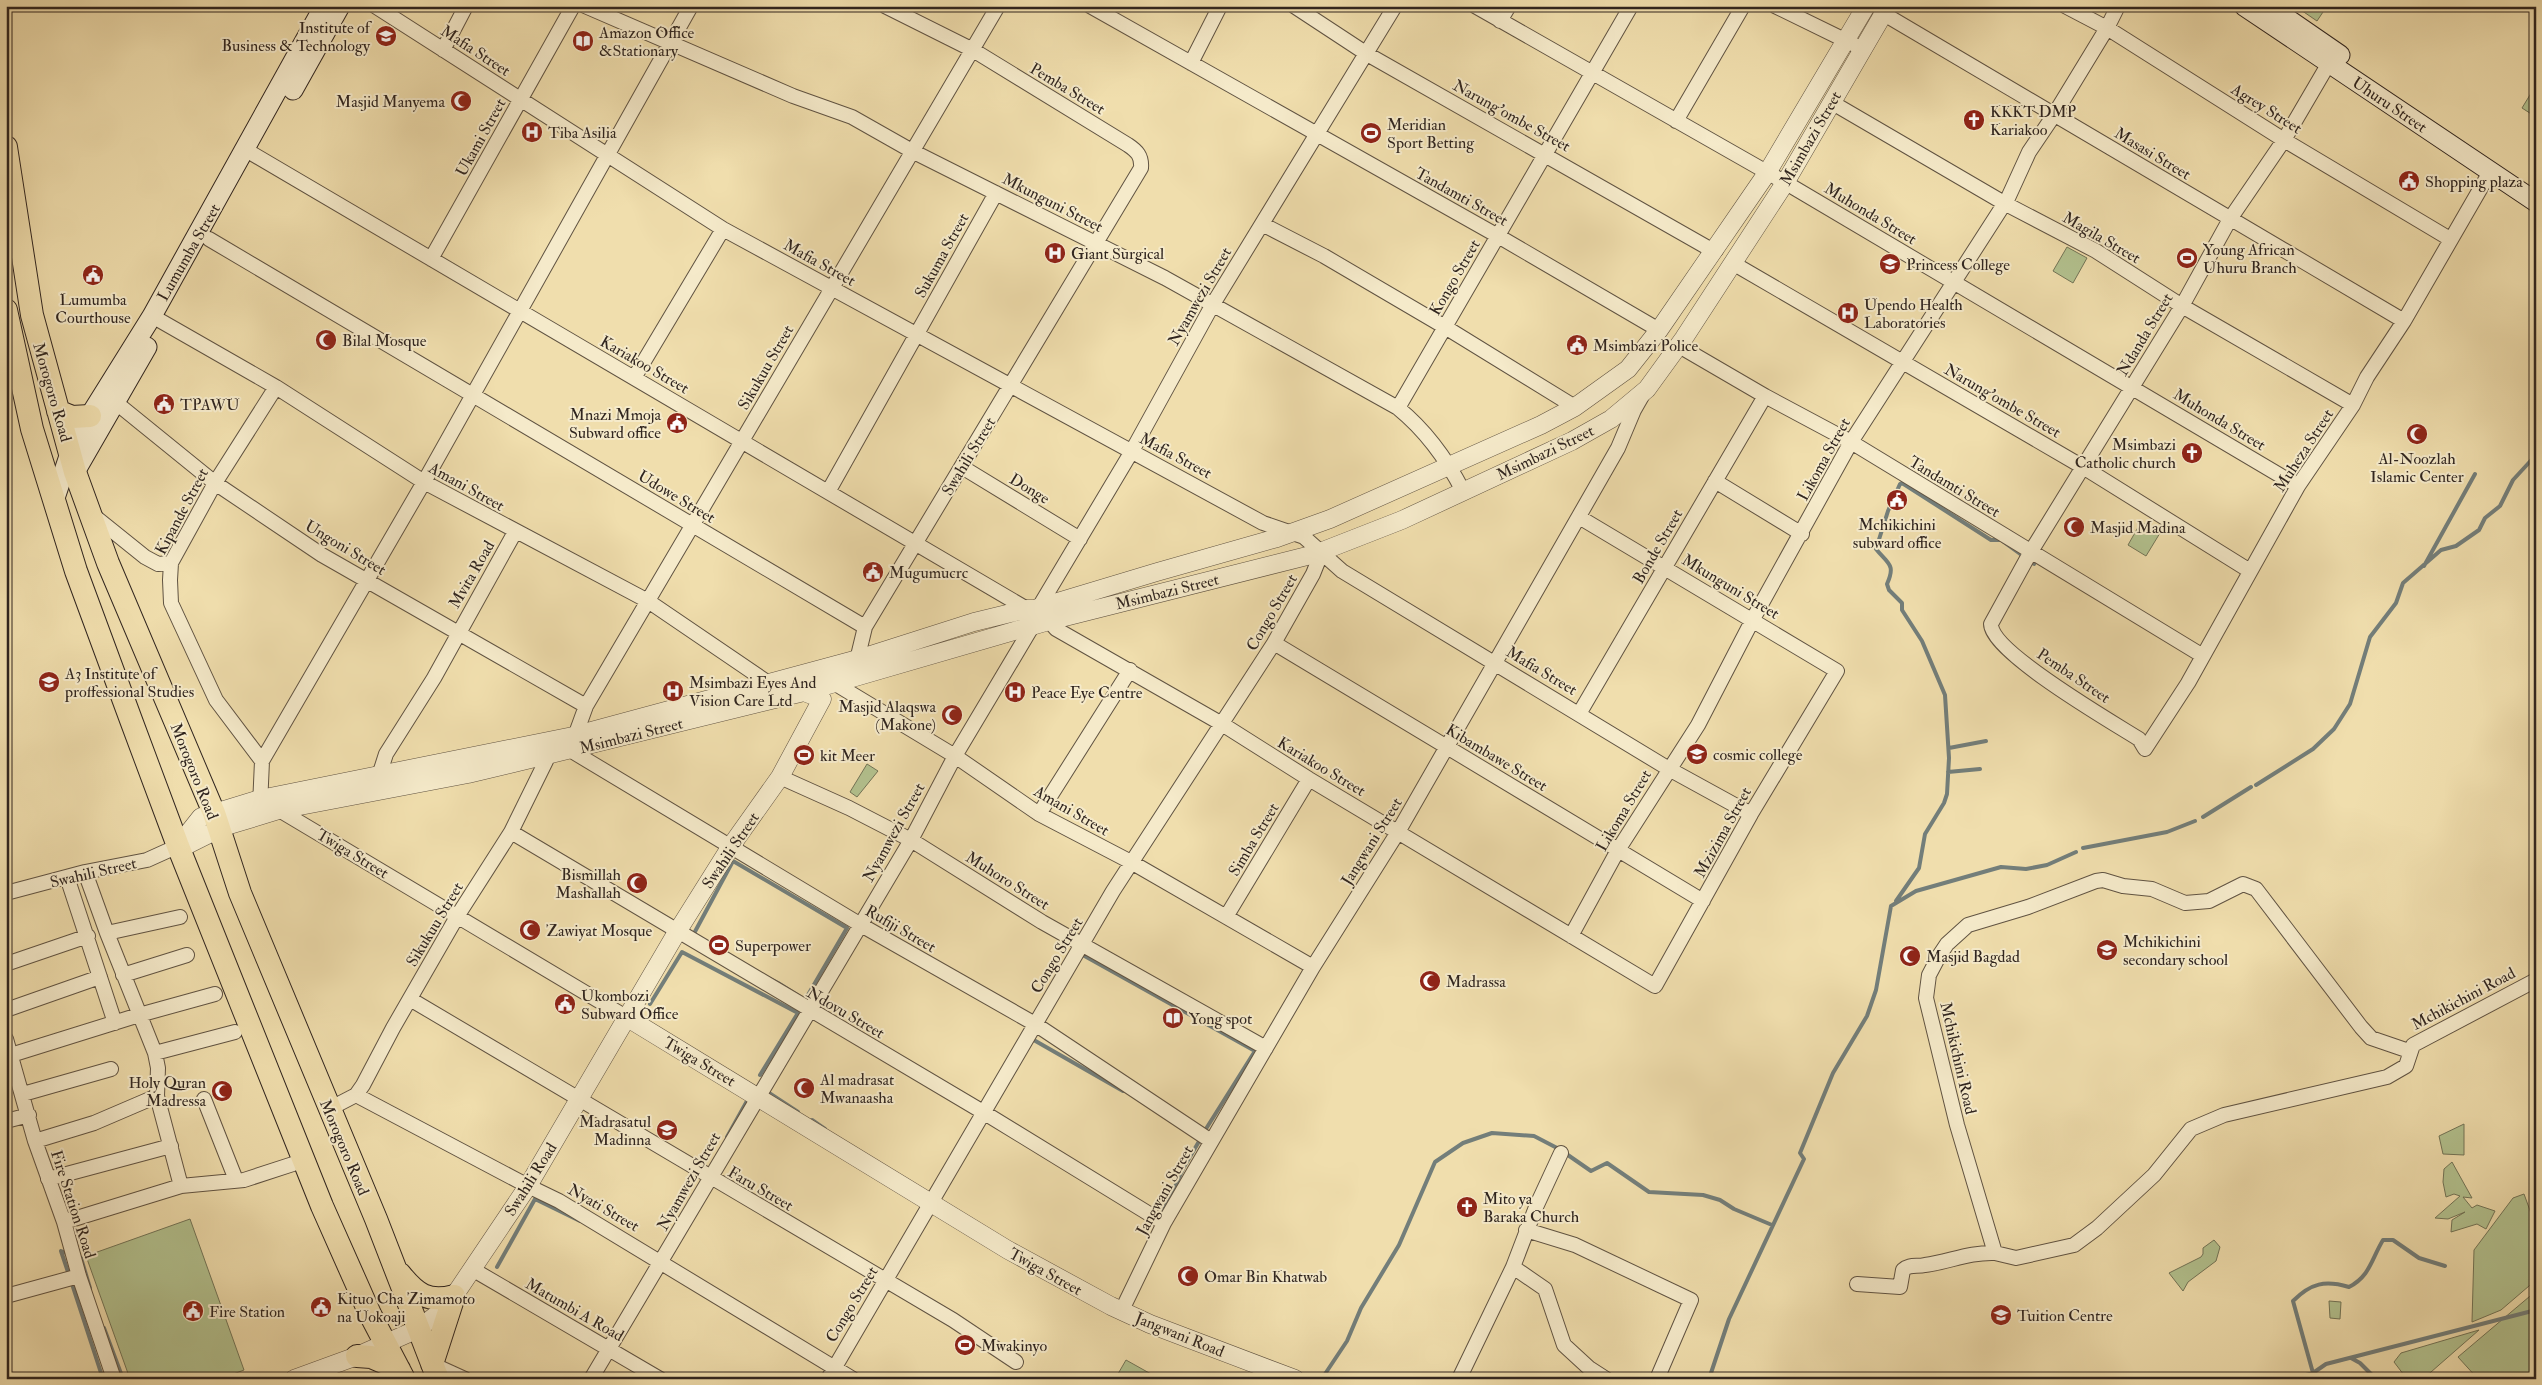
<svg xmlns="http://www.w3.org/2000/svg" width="2542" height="1385" viewBox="0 0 2542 1385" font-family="'IM FELL Double Pica',serif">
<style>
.green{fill:#b3c28f;stroke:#727457}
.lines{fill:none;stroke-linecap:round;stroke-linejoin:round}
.stream{stroke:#737e7a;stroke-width:4}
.minor-casing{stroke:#605342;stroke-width:16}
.tertiary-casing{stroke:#605342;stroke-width:19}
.secondary-casing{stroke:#30251f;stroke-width:21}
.trunk-casing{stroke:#30251f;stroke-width:24}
.minor{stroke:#f5eaca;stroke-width:14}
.tertiary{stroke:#f5eaca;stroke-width:18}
.secondary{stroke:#f5eaca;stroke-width:19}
.trunk{stroke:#f0dead;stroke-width:22}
.labels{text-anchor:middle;stroke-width:4;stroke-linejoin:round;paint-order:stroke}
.poi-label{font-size:16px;fill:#30251f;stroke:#f5eaca;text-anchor:start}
.street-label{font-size:16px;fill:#30251f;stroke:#f5eaca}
</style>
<rect width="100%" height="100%" fill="#f0dead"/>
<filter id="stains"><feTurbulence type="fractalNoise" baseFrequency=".004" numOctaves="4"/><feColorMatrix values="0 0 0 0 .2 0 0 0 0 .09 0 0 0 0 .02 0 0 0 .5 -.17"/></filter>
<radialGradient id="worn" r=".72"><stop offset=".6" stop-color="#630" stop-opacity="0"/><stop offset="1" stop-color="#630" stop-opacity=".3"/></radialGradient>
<path class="green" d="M2295,6H2327L2317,21Z
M2536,85V117L2522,108Z
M2067,247L2087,258L2073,283L2053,271Z
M2141,522L2160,533L2146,556L2128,545Z
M867,764L878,771L857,797L850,792Z
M2464,1124V1155L2443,1154L2439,1136Z
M2452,1162L2472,1198L2463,1197L2472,1208L2477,1205L2495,1211L2486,1229L2477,1224L2451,1232L2452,1220L2465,1212L2448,1219L2435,1218L2460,1196L2454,1194L2446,1197L2443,1182L2444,1169Z
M2524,1194L2536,1227V1280L2501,1310L2472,1322L2474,1250L2513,1198Z
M190,1219L244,1370L220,1379H130L86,1256Z
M2214,1240L2220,1247L2216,1261L2188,1282L2183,1291L2169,1273L2201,1257L2203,1254V1248Z
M2536,1291V1379H2478L2458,1357Z
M2329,1301L2341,1302L2340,1319L2330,1318Z
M2479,1330L2423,1379H2407L2394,1362L2401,1353Z
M1126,1360L1160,1379H1115Z"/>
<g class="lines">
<path class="stream" d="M2424,566L2475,474
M1949,748L1986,741
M1948,772L1980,769
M2256,785L2313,749L2334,729L2350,704L2370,637L2396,603L2403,583L2441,550L2456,546L2479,530L2485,518L2500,506L2513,480L2536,455
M2203,817L2251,787
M2083,848L2167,832L2195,821
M733,861L847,928L805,1000L778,983L691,939Z
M1896,901L1919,868L1925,834L1944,803L1947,794L1949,758L1945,695L1922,641L1902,610V603L1889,590L1887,584C1896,564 1888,564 1876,549L1888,511L1900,484L1902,483L1991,540H2001L2034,564
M1080,957L1081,954L1255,1051L1204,1132
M650,1004L682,952L798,1013L760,1075
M1030,1041L1032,1039L1123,1091
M766,1091L798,1112
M812,1120L825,1129
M727,1137L747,1101
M1565,1153L1591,1171L1607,1163L1649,1192L1703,1195L1720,1200L1734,1209L1772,1225
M1162,1214L1184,1167L1201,1138
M78,1256L81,1258L90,1288
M497,1267L535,1199L580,1221
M69,1275L61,1251L69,1254
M71,1281L103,1379
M104,1328L123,1379
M2351,1358L2360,1363L2376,1379
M2313,1373L2293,1301C2311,1283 2325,1280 2349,1287C2370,1276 2371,1260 2383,1240H2393L2419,1258L2445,1266
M1323,1377L1347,1341L1361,1308L1399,1245L1435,1162L1463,1143L1492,1133L1534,1136L1559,1149
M1709,1379L1729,1319L1804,1159L1800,1153L1833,1073L1867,1016L1876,990L1891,906L1916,891L2001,867L2026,869L2047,865L2076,852
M2292,1379L2313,1373L2326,1364L2536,1310"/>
<g class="minor-casing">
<path id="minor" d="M375,6L723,229L1263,523L1304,537L1342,571L1669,769L1751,814
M585,6L793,96L852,117L912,151L1165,278L1398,408C1425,430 1447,460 1463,491
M998,6L586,706L570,750L861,925L1035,1024L1211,1141
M1090,6L1498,236L1659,330
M1294,6L1367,54L1710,249L1716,250
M1475,6L1786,183L2298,486
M1775,6L1863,49
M2065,6L2107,28L2284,140L2450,239
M1884,14L2404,321
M1500,21L1509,6
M443,50L466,6
M1191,63L1220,6
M2329,63L2284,140L2230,219L2182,306L2030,553L1991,624C1991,652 2112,722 2139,739L2145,749L2188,683L2298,486L2353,405L2367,377L2404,321L2490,172
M1831,102L2004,203L2096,251L2182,306L2353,405
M1676,121L1743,6
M246,150L1027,609
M1262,224L1324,256L1445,327L1575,407
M209,239L865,627
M431,259L573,6
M1736,265L2083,467L2250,571
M152,316L276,387L424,482L648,601L767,682
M1686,350L1765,396L1851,442L2203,656
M634,378L723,229
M109,397L215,483L322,555L586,706
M1398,408L1631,6
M962,467L1080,539
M1715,481L1802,534
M828,492L996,193
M94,516L145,557L158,564L171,563
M1039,607L1132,451L1213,304L1395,6
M1049,621L1056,629L1222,724L1309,779L1655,986L1751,814L1837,671L1579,517
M1274,643L1703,901
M861,668L858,656L865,627L1141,168C1142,156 1137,151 1128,145L973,50L885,6
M833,679L834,683L955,756L1039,814L1131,862L1313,967
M1579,714L1765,396
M262,761L216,700L171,603L170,580L171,563L215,483L276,387
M780,777L849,808L911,840L1042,922L1266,1048
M377,782L386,754L434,678L515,532
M260,806L262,761L424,482L691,6
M279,810L626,1017
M1039,814L1130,670
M511,832L983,1112L1164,1223
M85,872L107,933L155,1053L158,1068L157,1096L181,1186
M67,877L115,1023
M6,893L85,872L147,860L178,846
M1226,917L1309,779
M107,933L180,917
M1571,936L1618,850L1698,725L1753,619L1851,442L2008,198L2029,152L2054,115L2107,28L2118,6
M6,964L88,936
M123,975L187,955
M410,999L953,1320L1016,1362
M6,1010L100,977
M6,1039L35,1141L64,1222L79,1276L114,1379
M2409,1051L2371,1038L2361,1027L2256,889L2243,884L2209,901L2185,903L2152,889L2123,886L2103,880L2096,881L2028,907L1968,925L1947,944L1939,956L1929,975L1926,998L1957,1125L1995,1253L2016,1258L2074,1245L2097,1228L2154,1175L2191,1129L2224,1115L2387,1077L2406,1066L2413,1045L2536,980
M155,1053L235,1032
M11,1055L139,1015L215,994
M23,1094L111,1069
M356,1095L528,1186L559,1201L853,1379
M204,1099L236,1180
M329,1109L356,1095L363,1085L393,1028L458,915L511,832L546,761V746
M6,1121L29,1115
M35,1141L94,1123L157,1096
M48,1179L171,1146
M64,1222L181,1186L244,1180L293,1164
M1526,1230L1575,1245L1691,1300L1657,1379
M1513,1267L1545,1289L1564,1345L1589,1368L1606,1379
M472,1269L660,1379
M1857,1284L1900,1287L1903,1270C1909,1264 1917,1267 1925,1265C1949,1262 1969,1252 1995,1253
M6,1296L79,1276
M1122,1310L1164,1223L1313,967L1398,832L1618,448L1634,410L1642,396
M432,1364L465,1379
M591,1379L911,840L955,756L1032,627
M828,1379L1113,891L1274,643L1313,574L1319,559L1315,554
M1459,1379L1513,1267L1536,1207L1561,1153"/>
</g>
<g class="tertiary-casing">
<path id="tertiary" d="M178,846L187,845L223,827L279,810L468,774L547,755L804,692L1049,621L1315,554L1402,520L1572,441L1611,419L1647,389L1684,338L1785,183L1888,6
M178,846L201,817L260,799L573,736L858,659L974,622L1027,609H1034L1157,572L1277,538L1330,519L1541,425L1575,407L1628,369L1659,330L1767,173L1866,6
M626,1017L1008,1250L1111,1306L1150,1324L1295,1379
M294,1379L357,1356L418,1329L440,1312L454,1296L528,1186L677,932L731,846L780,777L822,699L804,692"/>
</g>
<g class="secondary-casing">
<path id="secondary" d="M2244,6L2536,202
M2269,6L2340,55
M293,90L340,6
M75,472L147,347
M55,498L74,441L152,316L324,6"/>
</g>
<g class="trunk-casing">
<path id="trunk" d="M6,147L32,315L75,472L108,563L214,813L240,893L376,1219L438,1379
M6,310L32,429L76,571L131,720L178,846L322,1206L370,1314L404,1379
M58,411L72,417L90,416
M400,1274C416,1294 428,1303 454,1296
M357,1356L371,1357L399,1369
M432,1364L454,1296"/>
</g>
<use href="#minor" class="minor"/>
<use href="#tertiary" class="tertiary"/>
<use href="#secondary" class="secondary"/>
<use href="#trunk" class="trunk"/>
</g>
<defs>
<g id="school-disc" transform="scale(1.125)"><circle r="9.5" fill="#8f2418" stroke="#f5eaca"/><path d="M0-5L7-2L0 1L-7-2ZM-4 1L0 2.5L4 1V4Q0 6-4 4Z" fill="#fff"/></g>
<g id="library-disc" transform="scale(1.125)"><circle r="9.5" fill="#8f2418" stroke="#f5eaca"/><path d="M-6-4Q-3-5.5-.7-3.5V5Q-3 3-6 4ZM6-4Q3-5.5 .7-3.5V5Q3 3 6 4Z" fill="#fff"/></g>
<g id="mosque-disc" transform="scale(1.125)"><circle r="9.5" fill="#8f2418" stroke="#f5eaca"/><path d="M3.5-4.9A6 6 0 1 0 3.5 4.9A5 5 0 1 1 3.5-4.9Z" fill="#fff"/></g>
<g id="church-disc" transform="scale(1.125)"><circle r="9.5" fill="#8f2418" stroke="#f5eaca"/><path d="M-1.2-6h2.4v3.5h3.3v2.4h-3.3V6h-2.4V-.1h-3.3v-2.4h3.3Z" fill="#fff"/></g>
<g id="hospital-disc" transform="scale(1.125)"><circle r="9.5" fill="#8f2418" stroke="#f5eaca"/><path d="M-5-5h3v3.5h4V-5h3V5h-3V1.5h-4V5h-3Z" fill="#fff"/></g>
<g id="stadium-disc" transform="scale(1.125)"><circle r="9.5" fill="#8f2418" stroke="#f5eaca"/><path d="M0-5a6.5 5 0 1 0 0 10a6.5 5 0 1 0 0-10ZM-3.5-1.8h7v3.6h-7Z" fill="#fff"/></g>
<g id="civic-disc" transform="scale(1.125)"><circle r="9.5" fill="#8f2418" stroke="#f5eaca"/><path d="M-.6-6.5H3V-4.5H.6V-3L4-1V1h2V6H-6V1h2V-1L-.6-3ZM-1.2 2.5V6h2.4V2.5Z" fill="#fff"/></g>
<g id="university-disc" transform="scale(1.125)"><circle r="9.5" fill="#8f2418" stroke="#f5eaca"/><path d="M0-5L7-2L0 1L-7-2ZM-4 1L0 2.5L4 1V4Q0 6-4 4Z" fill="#fff"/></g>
</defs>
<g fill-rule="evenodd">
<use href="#school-disc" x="386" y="36"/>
<use href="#library-disc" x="583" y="41"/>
<use href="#mosque-disc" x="461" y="101"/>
<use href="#church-disc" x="1974" y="120"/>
<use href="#hospital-disc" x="532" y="132"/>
<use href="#stadium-disc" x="1371" y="133"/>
<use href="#civic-disc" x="2409" y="181"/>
<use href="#hospital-disc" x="1055" y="253"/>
<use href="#stadium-disc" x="2187" y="258"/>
<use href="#university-disc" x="1890" y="264"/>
<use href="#civic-disc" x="93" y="275"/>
<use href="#hospital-disc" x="1848" y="313"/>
<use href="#mosque-disc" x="326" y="340"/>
<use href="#civic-disc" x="1577" y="345"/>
<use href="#civic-disc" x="164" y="404"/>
<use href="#civic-disc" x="677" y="423"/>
<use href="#mosque-disc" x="2417" y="434"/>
<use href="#church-disc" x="2192" y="453"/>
<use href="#civic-disc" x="1897" y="500"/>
<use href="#mosque-disc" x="2074" y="527"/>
<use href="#civic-disc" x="873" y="572"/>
<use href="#university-disc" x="49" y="682"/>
<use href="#hospital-disc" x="673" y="691"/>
<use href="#hospital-disc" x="1015" y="692"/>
<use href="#mosque-disc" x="952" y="715"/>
<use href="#university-disc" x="1697" y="754"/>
<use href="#stadium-disc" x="804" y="755"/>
<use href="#mosque-disc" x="637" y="883"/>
<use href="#mosque-disc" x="530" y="930"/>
<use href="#stadium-disc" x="719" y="945"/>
<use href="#school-disc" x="2107" y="950"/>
<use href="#mosque-disc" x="1910" y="956"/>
<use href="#mosque-disc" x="1430" y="981"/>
<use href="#civic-disc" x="565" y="1004"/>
<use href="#library-disc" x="1173" y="1018"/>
<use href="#mosque-disc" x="804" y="1088"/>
<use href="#mosque-disc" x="222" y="1091"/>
<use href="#school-disc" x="667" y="1130"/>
<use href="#church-disc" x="1467" y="1207"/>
<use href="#mosque-disc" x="1188" y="1276"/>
<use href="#civic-disc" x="321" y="1307"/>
<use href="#civic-disc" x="193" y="1311"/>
<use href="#school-disc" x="2001" y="1315"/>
<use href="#stadium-disc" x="965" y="1345"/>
</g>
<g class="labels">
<g class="poi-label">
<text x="370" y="33" text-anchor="end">Institute of<tspan x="370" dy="18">Business &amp; Technology</tspan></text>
<text x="599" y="38">Amazon Office<tspan x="599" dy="18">&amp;Stationary</tspan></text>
<text x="445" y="107" text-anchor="end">Masjid Manyema</text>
<text x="1990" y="117">KKKT DMP<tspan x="1990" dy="18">Kariakoo</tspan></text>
<text x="1387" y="130">Meridian<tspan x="1387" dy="18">Sport Betting</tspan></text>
<text x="548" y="138">Tiba Asilia</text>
<text x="2425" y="187">Shopping plaza</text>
<text x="2203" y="255">Young African<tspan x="2203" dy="18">Uhuru Branch</tspan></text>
<text x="1071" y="259">Giant Surgical</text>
<text x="1906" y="270">Princess College</text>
<text x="93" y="305" text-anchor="middle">Lumumba<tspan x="93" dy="18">Courthouse</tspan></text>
<text x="1864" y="310">Upendo Health<tspan x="1864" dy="18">Laboratories</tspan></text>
<text x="342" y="346">Bilal Mosque</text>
<text x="1593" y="351">Msimbazi Police</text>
<text x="180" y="410">TPAWU</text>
<text x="661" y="420" text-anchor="end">Mnazi Mmoja<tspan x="661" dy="18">Subward office</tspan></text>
<text x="2176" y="450" text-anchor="end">Msimbazi<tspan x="2176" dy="18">Catholic church</tspan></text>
<text x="2417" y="464" text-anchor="middle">Al-Noozlah<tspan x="2417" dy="18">Islamic Center</tspan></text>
<text x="1897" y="530" text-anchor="middle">Mchikichini<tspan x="1897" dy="18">subward office</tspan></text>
<text x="2090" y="533">Masjid Madina</text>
<text x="889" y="578">Mugumucrc</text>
<text x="65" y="679">A3 Institute of<tspan x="65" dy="18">proffessional Studies</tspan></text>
<text x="689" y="688">Msimbazi Eyes And<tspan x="689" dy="18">Vision Care Ltd</tspan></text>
<text x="1031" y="698">Peace Eye Centre</text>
<text x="936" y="712" text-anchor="end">Masjid Alaqswa<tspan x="936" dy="18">(Makone)</tspan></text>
<text x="1713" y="760">cosmic college</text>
<text x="820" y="761">kit Meer</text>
<text x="621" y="880" text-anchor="end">Bismillah<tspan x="621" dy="18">Mashallah</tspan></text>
<text x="546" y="936">Zawiyat Mosque</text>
<text x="2123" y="947">Mchikichini<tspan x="2123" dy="18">secondary school</tspan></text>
<text x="735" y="951">Superpower</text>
<text x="1926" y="962">Masjid Bagdad</text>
<text x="1446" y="987">Madrassa</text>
<text x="581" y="1001">Ukombozi<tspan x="581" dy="18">Subward Office</tspan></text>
<text x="1189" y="1024">Yong spot</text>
<text x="820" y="1085">Al madrasat<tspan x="820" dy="18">Mwanaasha</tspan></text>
<text x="206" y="1088" text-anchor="end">Holy Quran<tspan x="206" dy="18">Madressa</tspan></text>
<text x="651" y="1127" text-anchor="end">Madrasatul<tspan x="651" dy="18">Madinna</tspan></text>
<text x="1483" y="1204">Mito ya<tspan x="1483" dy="18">Baraka Church</tspan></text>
<text x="1204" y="1282">Omar Bin Khatwab</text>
<text x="337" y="1304">Kituo Cha Zimamoto<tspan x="337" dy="18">na Uokoaji</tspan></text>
<text x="209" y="1317">Fire Station</text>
<text x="2017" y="1321">Tuition Centre</text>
<text x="981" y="1351">Mwakinyo</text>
</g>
<g class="street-label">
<text transform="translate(476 50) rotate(33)" y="6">Mafia Street</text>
<text transform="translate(1068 88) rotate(31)" y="6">Pemba Street</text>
<text transform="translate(2390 104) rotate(34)" y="6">Uhuru Street</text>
<text transform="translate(2267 108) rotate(32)" y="6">Agrey Street</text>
<text transform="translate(1512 115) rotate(29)" y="6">Narung'ombe Street</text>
<text transform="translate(480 137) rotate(-61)" y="6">Ukami Street</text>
<text transform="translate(1810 138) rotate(-60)" y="6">Msimbazi Street</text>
<text transform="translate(2153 153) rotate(31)" y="6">Masasi Street</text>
<text transform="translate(1462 196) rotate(29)" y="6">Tandamti Street</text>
<text transform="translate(1053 202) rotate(27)" y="6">Mkunguni Street</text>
<text transform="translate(1871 213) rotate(31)" y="6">Muhonda Street</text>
<text transform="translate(2102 237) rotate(30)" y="6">Magila Street</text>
<text transform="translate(188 252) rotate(-60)" y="6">Lumumba Street</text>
<text transform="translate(941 255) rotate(-61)" y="6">Sukuma Street</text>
<text transform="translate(820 262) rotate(29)" y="6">Mafia Street</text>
<text transform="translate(1454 277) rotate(-60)" y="6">Kongo Street</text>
<text transform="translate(1199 296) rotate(-60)" y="6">Nyamwezi Street</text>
<text transform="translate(2144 334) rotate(-59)" y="6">Ndanda Street</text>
<text transform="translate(645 364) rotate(30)" y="6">Kariakoo Street</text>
<text transform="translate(765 367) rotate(-60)" y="6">Sikukuu Street</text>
<text transform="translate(53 392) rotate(74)" y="6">Morogoro Road</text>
<text transform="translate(2003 400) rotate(30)" y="6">Narung'ombe Street</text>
<text transform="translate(2220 419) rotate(31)" y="6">Muhonda Street</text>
<text transform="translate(2303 450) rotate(-57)" y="6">Muheza Street</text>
<text transform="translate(1545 452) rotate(-26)" y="6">Msimbazi Street</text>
<text transform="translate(1176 455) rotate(28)" y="6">Mafia Street</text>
<text transform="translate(968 456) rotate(-59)" y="6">Swahili Street</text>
<text transform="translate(1823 459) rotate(-61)" y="6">Likoma Street</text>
<text transform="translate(467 486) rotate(29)" y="6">Amani Street</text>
<text transform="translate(1955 486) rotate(31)" y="6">Tandamti Street</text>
<text transform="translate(1030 488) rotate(31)" y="6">Donge</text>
<text transform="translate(677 496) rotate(31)" y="6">Udowe Street</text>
<text transform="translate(181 511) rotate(-62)" y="6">Kipande Street</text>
<text transform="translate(1657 546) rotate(-60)" y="6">Bonde Street</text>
<text transform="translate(346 547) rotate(31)" y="6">Ungoni Street</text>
<text transform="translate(471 574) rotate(-60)" y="6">Mvita Road</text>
<text transform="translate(1731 586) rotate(31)" y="6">Mkunguni Street</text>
<text transform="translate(1167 591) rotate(-14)" y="6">Msimbazi Street</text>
<text transform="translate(1271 612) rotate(-60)" y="6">Congo Street</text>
<text transform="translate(1542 670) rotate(31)" y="6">Mafia Street</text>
<text transform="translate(2074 675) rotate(34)" y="6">Pemba Street</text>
<text transform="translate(631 735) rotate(-14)" y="6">Msimbazi Street</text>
<text transform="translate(1497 757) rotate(31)" y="6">Kibambawe Street</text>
<text transform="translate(1322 766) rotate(31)" y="6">Kariakoo Street</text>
<text transform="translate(195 771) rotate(68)" y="6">Morogoro Road</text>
<text transform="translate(1072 810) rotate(30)" y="6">Amani Street</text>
<text transform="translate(1623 810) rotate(-59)" y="6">Likoma Street</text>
<text transform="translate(893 832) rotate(-61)" y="6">Nyamwezi Street</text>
<text transform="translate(1722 832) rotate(-61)" y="6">Mzizima Street</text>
<text transform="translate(1253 839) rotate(-59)" y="6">Simba Street</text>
<text transform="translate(1371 841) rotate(-58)" y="6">Jangwani Street</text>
<text transform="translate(730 850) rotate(-56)" y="6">Swahili Street</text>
<text transform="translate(353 853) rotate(31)" y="6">Twiga Street</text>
<text transform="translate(93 872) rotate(-13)" y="6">Swahili Street</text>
<text transform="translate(1008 880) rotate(32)" y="6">Muhoro Street</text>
<text transform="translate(434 924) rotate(-59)" y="6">Sikukuu Street</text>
<text transform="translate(901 928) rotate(30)" y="6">Rufiji Street</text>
<text transform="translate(1056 955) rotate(-59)" y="6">Congo Street</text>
<text transform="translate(2463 998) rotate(-28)" y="6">Mchikichini Road</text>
<text transform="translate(846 1012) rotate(30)" y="6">Ndovu Street</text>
<text transform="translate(1959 1058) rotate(77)" y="6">Mchikichini Road</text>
<text transform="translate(700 1061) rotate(31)" y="6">Twiga Street</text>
<text transform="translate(345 1147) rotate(67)" y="6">Morogoro Road</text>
<text transform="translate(530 1179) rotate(-58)" y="6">Swahili Road</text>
<text transform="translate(688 1181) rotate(-60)" y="6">Nyamwezi Street</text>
<text transform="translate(761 1188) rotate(30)" y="6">Faru Street</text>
<text transform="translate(1164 1190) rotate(-61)" y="6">Jangwani Street</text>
<text transform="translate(74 1204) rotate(72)" y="6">Fire Station Road</text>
<text transform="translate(604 1207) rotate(30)" y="6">Nyati Street</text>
<text transform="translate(1046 1271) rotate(29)" y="6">Twiga Street</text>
<text transform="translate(851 1304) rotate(-59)" y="6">Congo Street</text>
<text transform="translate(575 1309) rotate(30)" y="6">Matumbi A Road</text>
<text transform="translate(1180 1334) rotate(22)" y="6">Jangwani Road</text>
</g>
</g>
<rect width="2542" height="1385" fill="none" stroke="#f0dead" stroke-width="25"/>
<rect x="8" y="8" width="2527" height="1370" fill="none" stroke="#30251f" stroke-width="2.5"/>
<rect x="12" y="12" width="2517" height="1360" fill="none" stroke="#30251f"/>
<rect width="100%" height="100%" filter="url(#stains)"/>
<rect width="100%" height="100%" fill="url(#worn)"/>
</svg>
